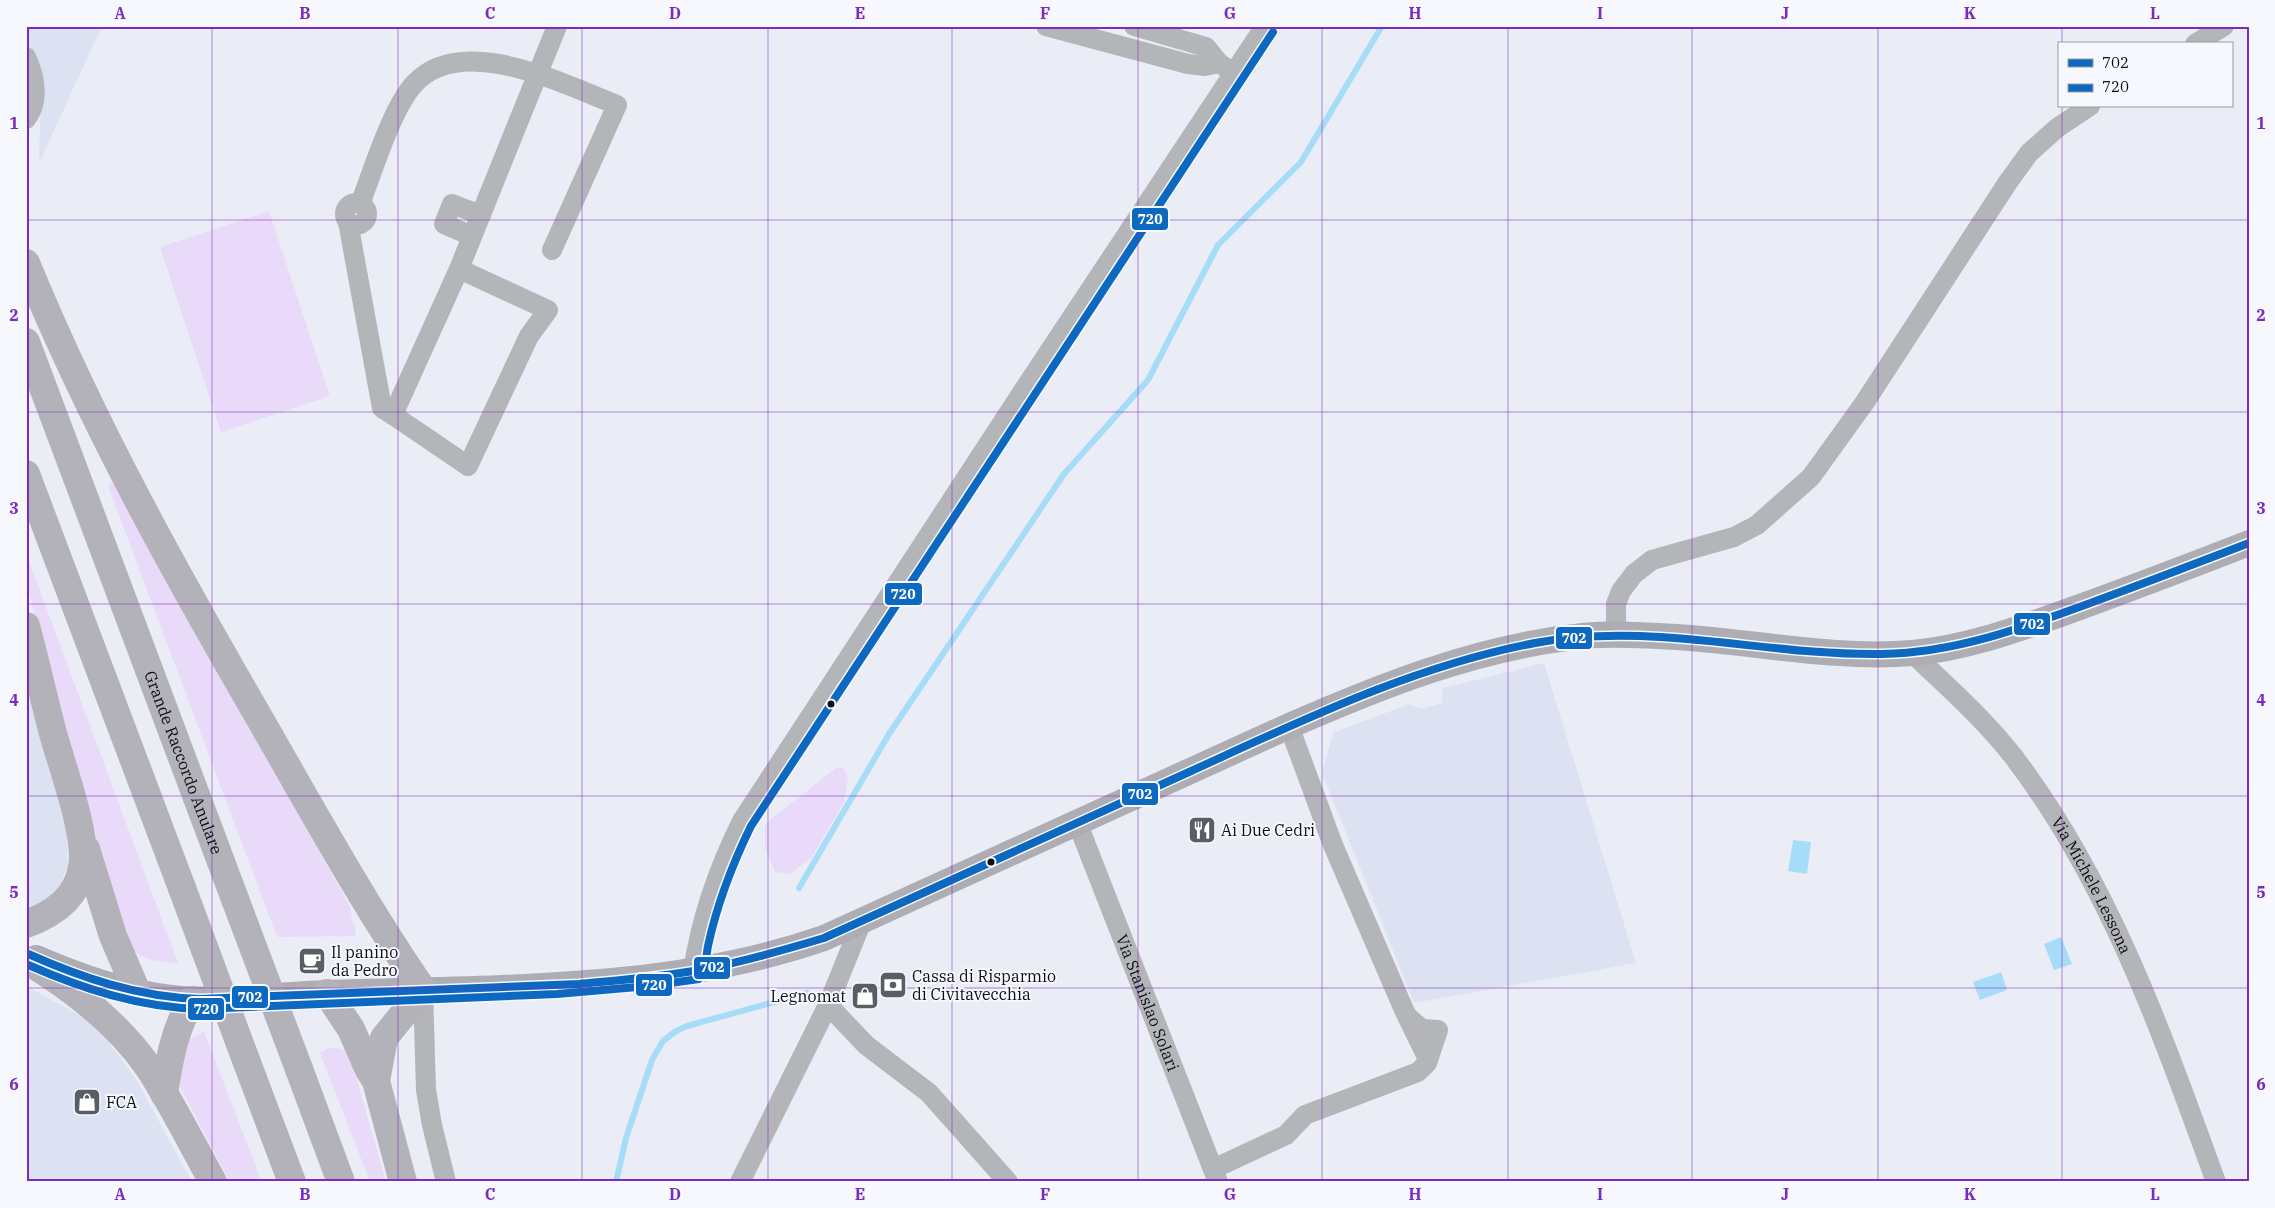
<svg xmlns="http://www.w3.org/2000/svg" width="2275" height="1208" viewBox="0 0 2275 1208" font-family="'IBM Plex Serif',serif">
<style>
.built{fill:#dce2f1}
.green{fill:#e9dafa}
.water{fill:#a6dcf7}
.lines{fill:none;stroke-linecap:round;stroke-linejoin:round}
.stream{stroke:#a6dcf7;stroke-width:6}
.minor{stroke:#b4b5b8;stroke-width:20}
.major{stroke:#aeadb3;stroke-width:26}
.highway{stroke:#b2b2b8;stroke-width:28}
.highway-bridge{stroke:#b2b2b8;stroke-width:28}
.bus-1-casing{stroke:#f6f8fe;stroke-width:11}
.bus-2-casing{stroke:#f6f8fe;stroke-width:11}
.bus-1{stroke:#0c69bf;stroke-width:8}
.bus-2{stroke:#0c69bf;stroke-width:8}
.grid{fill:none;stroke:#7b2cbf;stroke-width:1;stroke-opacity:0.55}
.bus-dot{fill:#0d0f14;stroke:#f6f8fe;stroke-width:2}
.labels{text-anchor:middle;stroke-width:4;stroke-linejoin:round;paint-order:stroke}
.street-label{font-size:16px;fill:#0d0f14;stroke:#f6f8fe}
.poi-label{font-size:16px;fill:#0d0f14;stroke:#f6f8fe;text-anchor:start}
.line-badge{stroke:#f6f8fe;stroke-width:2}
.badge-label{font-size:14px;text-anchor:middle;font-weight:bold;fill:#fff}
.neatline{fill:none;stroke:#7b2cbf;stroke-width:2}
.grid-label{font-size:16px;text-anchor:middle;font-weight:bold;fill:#7b2cbf}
</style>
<rect width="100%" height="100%" fill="#eaedf5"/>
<path class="built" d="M26,26H102L39,163L41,82L26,51Z
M1544,663L1636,963L1414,1003L1322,773L1333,733L1409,704L1421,709L1442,703L1443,688Z
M26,678L67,830L68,864L61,883L47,899L26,910Z
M26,986L85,1018L107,1040L137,1081L192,1182H26Z"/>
<path class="green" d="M269,211L330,396L221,432L160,247Z
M114,482L350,907L353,925L355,927L356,936L277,937L108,486Z
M26,553L178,963C154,961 134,960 122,936L26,582Z
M836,768H843L848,778L844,802L812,857L790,874L775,872L765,848V824Z
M204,1032L257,1169L261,1182H230L173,1074L182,1043Z
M329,1048H336L349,1052L386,1182H370L320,1053Z"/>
<path class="water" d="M1793,840L1811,842L1807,874L1788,871Z
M2061,937L2072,964L2054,970L2044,944Z
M2001,972L2007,990L1980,1000L1973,982Z"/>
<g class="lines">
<path class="stream" d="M799,888L889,734L1064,474L1148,380L1218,245L1301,162L1382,26
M616,1182L626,1138L652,1060L663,1041L676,1031L687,1026L807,993"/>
<g class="minor">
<path d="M1046,26L1188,64L1205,66L1219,63"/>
<path d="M1134,26L1206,47L1219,63L1228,69"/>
<path d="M2195,44L2224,26"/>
<path d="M26,57C35,76 40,101 26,119"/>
<circle cx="356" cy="214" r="11"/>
<path d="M360,204C373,171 392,107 415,83C463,32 565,85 617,105L552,250"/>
<path d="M348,222L382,408L393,415"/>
<path d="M472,236L444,224L452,204L481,215"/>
<path d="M459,269L548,310L529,336L468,466L393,415L459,269L557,26"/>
<path d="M1616,635V604L1621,591L1634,574L1652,560L1734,537L1757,525L1811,477L1865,402L2008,182L2029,153L2057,128L2090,106"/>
<path id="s1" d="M1912,653C1947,686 1983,718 2013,756C2110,883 2162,1034 2216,1182"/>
<path d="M1289,726L1333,845L1404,1010L1428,1059"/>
<path id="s2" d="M1077,822L1218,1182"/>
<path d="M693,971C701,918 718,869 742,821L1025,388L1265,26"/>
<path d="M423,990L426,1090L432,1125L446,1182"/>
<path d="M828,1005L866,1045L929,1093L1008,1182"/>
<path d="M1213,1169L1286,1135L1305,1115L1418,1072L1427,1063L1438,1030L1422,1029L1409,1018"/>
<path d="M740,1182L828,1005L862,921"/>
</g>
<path class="major" d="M36,958C75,975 116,990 158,996C214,1005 270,995 327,993C493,987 665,993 824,938L1289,726C1381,686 1473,649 1574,637C1601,633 1631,635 1658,636C1741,639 1831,660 1912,653C1971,648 2026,626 2080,607C2137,586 2193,565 2249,543"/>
<g class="highway">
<path d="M26,263C92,424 177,576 264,726C315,815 365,906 423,990L384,1038L376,1081"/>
<path id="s3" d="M26,342L235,899"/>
<path d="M26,474L182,888"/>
<path d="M26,626C36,663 44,700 54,737C63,769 88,837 82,867C77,898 54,914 26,924"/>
<path d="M86,849L113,936L137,992"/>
<path d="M26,960C72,988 118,1023 149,1068C172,1104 192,1144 213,1182"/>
<path d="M327,993L351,1029L369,1070L376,1081L403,1182"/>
<path d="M246,1060L292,1182"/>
<path d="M299,1069L341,1182"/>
<path d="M164,1094C169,1061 174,1030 192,1000"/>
</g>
<path class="highway-bridge" d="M182,888L246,1060
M235,899L299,1069"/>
<g class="bus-1-casing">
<path id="bus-1" d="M26,953C82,978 138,997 200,999L579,984C621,980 663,977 705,969C745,961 784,950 824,938C946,883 1067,827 1189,772C1301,721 1413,666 1535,643C1652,621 1765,656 1882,654C1956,653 2025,627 2093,602C2145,583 2197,563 2249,543"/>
</g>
<g class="bus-2-casing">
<path id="bus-2" d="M26,964C83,989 138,1007 200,1009L557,994L649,986L699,979C706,972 706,956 708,946C717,904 732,865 751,826L1273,32"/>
</g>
<use href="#bus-1" class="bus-1"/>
<use href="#bus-2" class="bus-2"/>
</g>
<path class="grid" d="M212,26V1182M398,26V1182M582,26V1182M768,26V1182M952,26V1182M1138,26V1182M1322,26V1182M1508,26V1182M1692,26V1182M1878,26V1182M2062,26V44M2062,106V1182M26,220H2249M26,412H2249M26,604H2249M26,796H2249M26,988H2249"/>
<defs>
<g id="restaurant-square" transform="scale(1.4375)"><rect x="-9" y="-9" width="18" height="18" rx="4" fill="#5a5d63" stroke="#f6f8fe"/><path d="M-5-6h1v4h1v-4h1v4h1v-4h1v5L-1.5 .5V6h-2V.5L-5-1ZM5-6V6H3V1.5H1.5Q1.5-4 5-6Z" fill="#fff"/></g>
<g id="cafe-square" transform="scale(1.4375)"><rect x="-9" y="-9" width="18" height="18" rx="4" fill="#5a5d63" stroke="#f6f8fe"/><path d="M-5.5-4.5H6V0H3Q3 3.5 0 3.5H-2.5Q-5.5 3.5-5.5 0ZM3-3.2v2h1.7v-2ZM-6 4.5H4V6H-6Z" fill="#fff"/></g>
<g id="bank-square" transform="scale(1.4375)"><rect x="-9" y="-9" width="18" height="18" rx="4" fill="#5a5d63" stroke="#f6f8fe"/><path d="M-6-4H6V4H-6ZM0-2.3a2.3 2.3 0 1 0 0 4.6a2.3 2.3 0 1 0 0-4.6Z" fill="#fff"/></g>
<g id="shop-square" transform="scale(1.4375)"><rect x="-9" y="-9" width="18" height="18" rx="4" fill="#5a5d63" stroke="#f6f8fe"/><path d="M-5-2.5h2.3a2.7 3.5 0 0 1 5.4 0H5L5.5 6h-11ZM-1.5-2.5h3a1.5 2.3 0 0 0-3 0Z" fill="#fff"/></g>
</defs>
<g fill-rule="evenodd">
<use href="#restaurant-square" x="1202" y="830"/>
<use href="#cafe-square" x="312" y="961"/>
<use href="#bank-square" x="893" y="985"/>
<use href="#shop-square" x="865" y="996"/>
<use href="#shop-square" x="87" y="1102"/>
</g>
<g class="bus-dot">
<circle cx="831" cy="704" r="4.5"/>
<circle cx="991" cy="862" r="4.5"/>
</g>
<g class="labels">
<g class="street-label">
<text dy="6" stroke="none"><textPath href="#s3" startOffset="449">Grande Raccordo Anulare</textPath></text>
<text dy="6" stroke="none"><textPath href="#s1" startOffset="296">Via Michele Lessona</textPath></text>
<text dy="6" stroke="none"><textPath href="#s2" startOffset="194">Via Stanislao Solari</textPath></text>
</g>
<g class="poi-label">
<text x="1221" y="836">Ai Due Cedri</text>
<text x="331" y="958">Il panino<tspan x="331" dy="18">da Pedro</tspan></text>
<text x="912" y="982">Cassa di Risparmio<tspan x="912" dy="18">di Civitavecchia</tspan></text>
<text x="846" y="1002" text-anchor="end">Legnomat</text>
<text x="106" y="1108">FCA</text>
</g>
</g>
<g class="line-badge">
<rect x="1131" y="207" width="38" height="24" rx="5" fill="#0c69bf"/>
<rect x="884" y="582" width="39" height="24" rx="5" fill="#0c69bf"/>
<rect x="2013" y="612" width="38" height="24" rx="5" fill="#0c69bf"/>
<rect x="1555" y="626" width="38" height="24" rx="5" fill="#0c69bf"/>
<rect x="1121" y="782" width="38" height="24" rx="5" fill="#0c69bf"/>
<rect x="693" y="956" width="38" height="24" rx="5" fill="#0c69bf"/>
<rect x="635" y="973" width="38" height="24" rx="5" fill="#0c69bf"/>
<rect x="231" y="985" width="38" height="24" rx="5" fill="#0c69bf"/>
<rect x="187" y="997" width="38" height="24" rx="5" fill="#0c69bf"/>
</g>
<g class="badge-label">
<text x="1150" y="224">720</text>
<text x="903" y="599">720</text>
<text x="2032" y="629">702</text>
<text x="1574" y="643">702</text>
<text x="1140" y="799">702</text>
<text x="712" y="972">702</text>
<text x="654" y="990">720</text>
<text x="250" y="1002">702</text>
<text x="206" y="1014">720</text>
</g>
<rect width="2275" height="1208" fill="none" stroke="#f6f8fe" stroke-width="55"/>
<rect x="2058" y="42" width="175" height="65" fill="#f6f8fe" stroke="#999ba0"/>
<rect x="2068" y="59" width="25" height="8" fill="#0c69bf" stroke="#999ba0"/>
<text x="2102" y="68" font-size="15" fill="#0d0f14">702</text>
<rect x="2068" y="84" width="25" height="8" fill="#0c69bf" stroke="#999ba0"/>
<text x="2102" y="92" font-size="15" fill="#0d0f14">720</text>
<rect x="28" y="28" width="2220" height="1152" class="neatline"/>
<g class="grid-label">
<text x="120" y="19">A</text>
<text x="305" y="19">B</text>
<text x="490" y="19">C</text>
<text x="675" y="19">D</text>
<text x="860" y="19">E</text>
<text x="1045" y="19">F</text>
<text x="1230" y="19">G</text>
<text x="1415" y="19">H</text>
<text x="1600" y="19">I</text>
<text x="1785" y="19">J</text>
<text x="1970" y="19">K</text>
<text x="2155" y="19">L</text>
<text x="14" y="129">1</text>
<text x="2261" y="129">1</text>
<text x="14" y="321">2</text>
<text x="2261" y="321">2</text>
<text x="14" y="514">3</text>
<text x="2261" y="514">3</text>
<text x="14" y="706">4</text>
<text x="2261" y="706">4</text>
<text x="14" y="898">5</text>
<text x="2261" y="898">5</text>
<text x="14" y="1090">6</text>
<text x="2261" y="1090">6</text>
<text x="120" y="1200">A</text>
<text x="305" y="1200">B</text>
<text x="490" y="1200">C</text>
<text x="675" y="1200">D</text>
<text x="860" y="1200">E</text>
<text x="1045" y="1200">F</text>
<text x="1230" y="1200">G</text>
<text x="1415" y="1200">H</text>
<text x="1600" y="1200">I</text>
<text x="1785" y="1200">J</text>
<text x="1970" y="1200">K</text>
<text x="2155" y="1200">L</text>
</g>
</svg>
